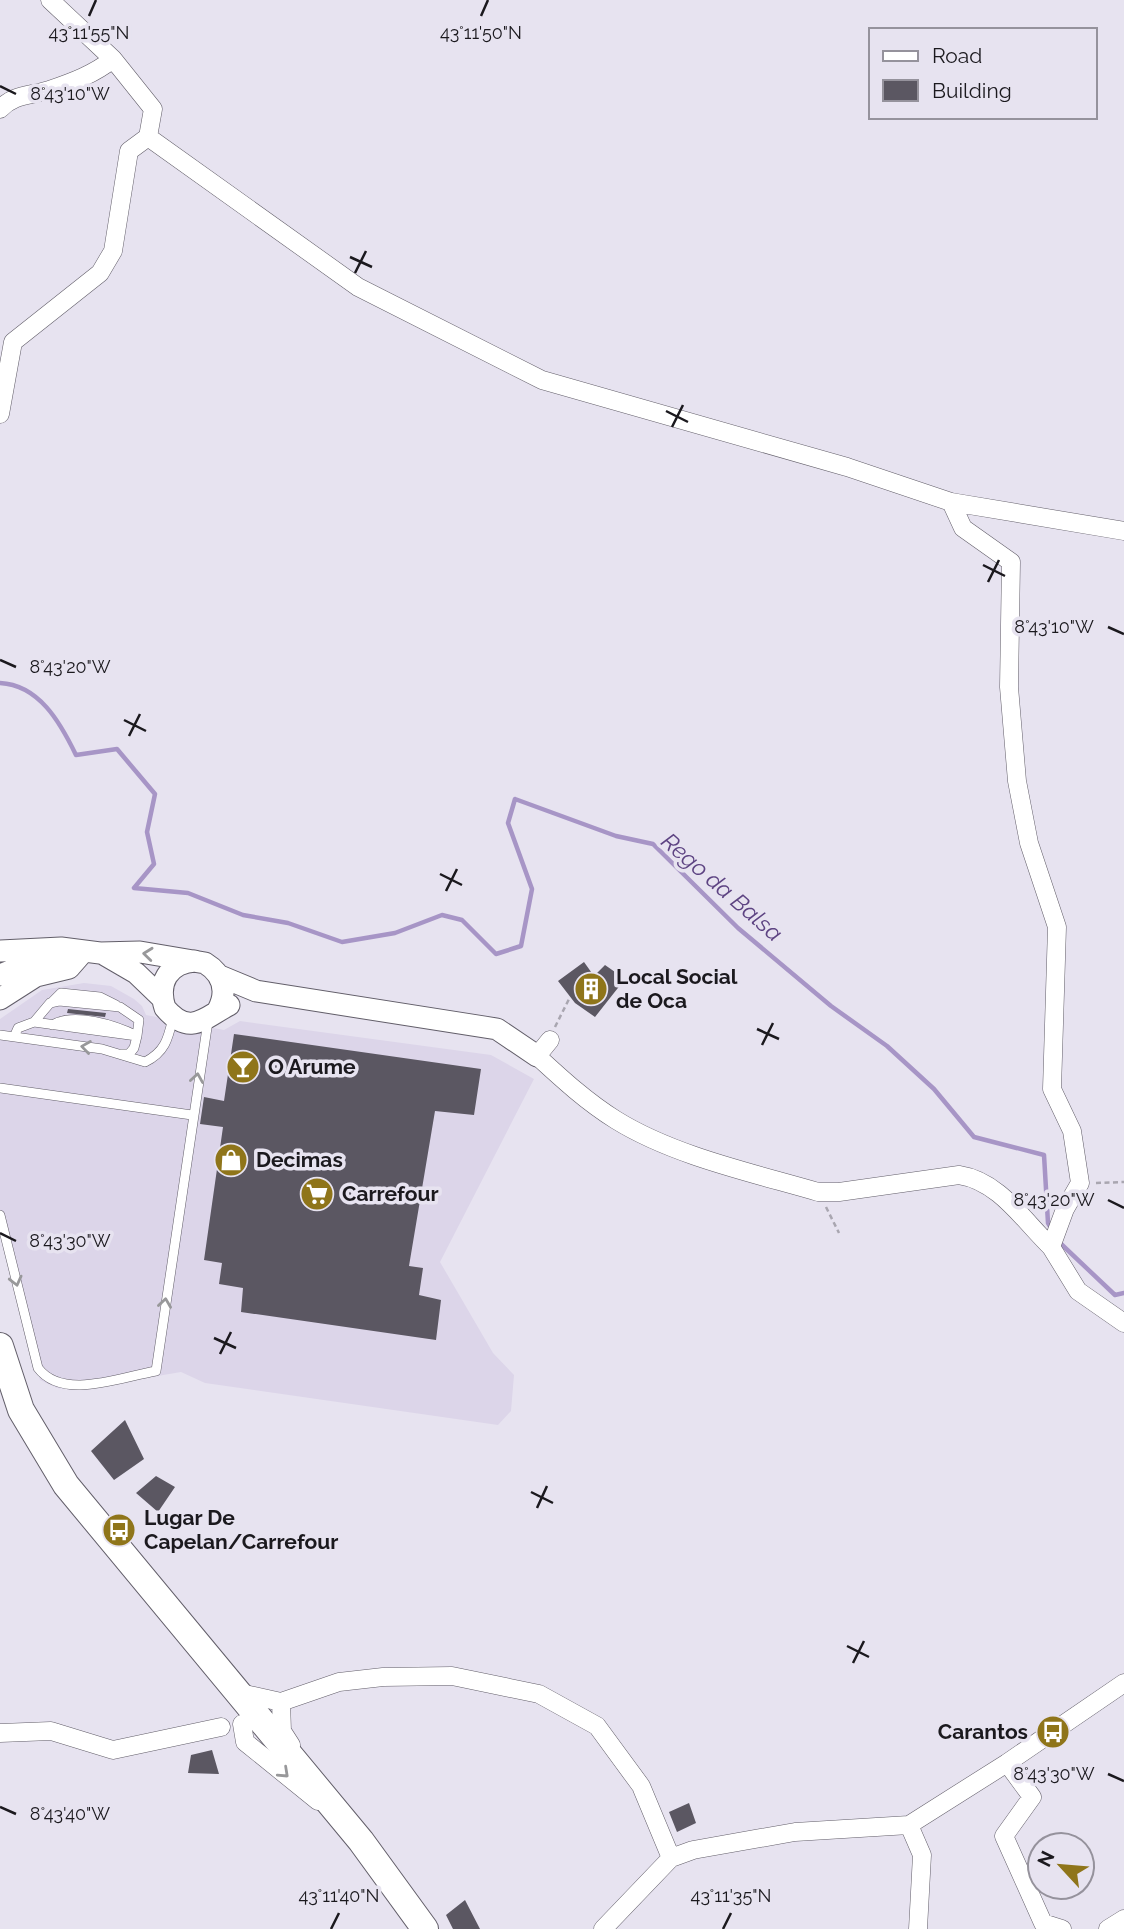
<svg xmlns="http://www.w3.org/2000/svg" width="1124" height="1929" font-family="Raleway,sans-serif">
  <rect width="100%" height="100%" fill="#e7e3f0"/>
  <path fill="#dcd5e9" d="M 84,983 L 111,986 L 134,999 L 142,1006 L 146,1015 L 224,1030 L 240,1021 L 491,1055 L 534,1079 L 440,1262 L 493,1353 L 514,1375 L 511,1411 L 498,1425 L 205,1383 L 181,1372 L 75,1390 L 57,1388 L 40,1380 L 0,1231 L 0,1019 L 42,990 Z"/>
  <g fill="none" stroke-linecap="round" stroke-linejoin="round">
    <path stroke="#a795c6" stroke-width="4.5" d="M 0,683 C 39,685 60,722 76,755 L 117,749 L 155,794 L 147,832 L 154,864 L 134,888 L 188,893 L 243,915 L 288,923 L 342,942 L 395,933 L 442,915 L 462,920 L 496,954 L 521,946 L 532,889 L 508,823 L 515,799 L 616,836 L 653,844 L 738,928 L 831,1006 L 887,1046 L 934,1089 L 974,1137 L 1044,1155 L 1048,1223 L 1051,1228
      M 1059,1242 L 1115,1295 L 1124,1293"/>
  </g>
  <path fill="#5b5762" d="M 584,962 L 594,976 L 605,965 L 625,979 L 595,1017 L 575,1003 L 558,981 Z
    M 68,1009 L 106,1013 L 105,1017 L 67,1013 Z
    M 234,1034 L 481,1069 L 474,1115 L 435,1111 L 409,1266 L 423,1268 L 419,1295 L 441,1300 L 436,1340 L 241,1312 L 243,1288 L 219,1284 L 222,1263 L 204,1260 L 223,1127 L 200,1124 L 204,1097 L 224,1101 Z
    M 125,1420 L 144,1459 L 114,1480 L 91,1451 Z
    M 156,1476 L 175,1487 L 158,1512 L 136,1493 Z
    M 212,1750 L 219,1774 L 188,1773 L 191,1755 Z
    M 689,1803 L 696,1823 L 677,1832 L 669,1812 Z
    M 465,1900 L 480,1929 L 453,1929 L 446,1915 Z"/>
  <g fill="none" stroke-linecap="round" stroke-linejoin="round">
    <defs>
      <path id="service" d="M 52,1002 L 61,993 L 100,997 L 116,1005
        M 34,1022 L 50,1003 L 59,1001 L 120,1007 L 139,1020 L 137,1036 C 115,1025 74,1012 52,1025
        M 0,1035 L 102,1049 L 145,1062 C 165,1052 168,1039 173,1018
        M 14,1037 L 18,1028 L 34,1022 L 137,1036 L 134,1048 L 129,1054 L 121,1054
        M 0,1088 L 192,1115
        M 0,1215 L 38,1368 C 63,1401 121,1377 156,1371 L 208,1021"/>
      <path id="minor" d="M 0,109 C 14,94 30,96 49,90 C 73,82 94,74 113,59
        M 148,137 L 358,287 L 542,380 L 847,467 L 951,502
        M 0,414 L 13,342 L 100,273 L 113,251 L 129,151 L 148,137 L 153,109 L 113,59 L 50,0
        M 1124,531 L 951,502 L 963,528 L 1011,562 L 1009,687 L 1017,781 L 1029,843 L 1057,927 L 1052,1089 L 1072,1131 L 1080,1183 L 1065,1209 L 1051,1247 L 1078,1291 L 1124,1323
        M 550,1040 L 537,1056 C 562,1079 587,1102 616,1120 C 674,1156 753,1173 818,1192 L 839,1192 L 959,1175 C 999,1181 1023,1220 1051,1247
        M 240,1693 L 281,1702 L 339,1682 L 383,1677 L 452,1676 L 539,1694 L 597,1726 L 641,1786 L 671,1858
        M 281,1702 L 282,1731 L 291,1745
        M 242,1724 L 245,1742 L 318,1801
        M 0,1733 L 51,1731 L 113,1750 L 221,1727
        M 1007,1763 L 1032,1797 L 1004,1836 L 1043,1923 L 1062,1929
        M 909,1825 L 922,1855 L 918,1929
        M 603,1929 L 671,1858 L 693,1850 L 795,1832 L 909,1825 L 1007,1763 L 1124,1683
        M 1108,1929 L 1124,1919"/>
      <path id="tertiary" d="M 0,951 L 61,948 L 100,953 L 140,952 L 205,963 C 223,974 228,991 218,1010
        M 105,955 L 136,973 L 162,998
        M 195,961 C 168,963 157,983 165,1008 C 190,1037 204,1018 229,1005
        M 0,975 L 25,965 L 52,962
        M 220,976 L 256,991 L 497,1029 L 537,1056
        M 0,999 L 36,976 L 69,968 L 83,952"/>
      <path id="primary" d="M 0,1346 L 21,1410 L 66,1485 L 361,1841 L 425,1929"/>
    </defs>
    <use href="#service" stroke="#625e69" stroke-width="10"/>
    <use href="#minor" stroke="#625e69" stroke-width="19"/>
    <use href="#tertiary" stroke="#625e69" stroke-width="23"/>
    <use href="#primary" stroke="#625e69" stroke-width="28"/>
    <path stroke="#a9a6b0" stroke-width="2.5" stroke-dasharray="5 3.5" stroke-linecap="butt" d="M 555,1027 L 570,997
      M 1096,1183 L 1124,1182
      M 826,1207 L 839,1233"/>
    <use href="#service" stroke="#fff" stroke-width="9"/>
    <use href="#minor" stroke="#fff" stroke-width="18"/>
    <use href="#tertiary" stroke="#fff" stroke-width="21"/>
    <use href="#primary" stroke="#fff" stroke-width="26"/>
  </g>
  <defs><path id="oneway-chevron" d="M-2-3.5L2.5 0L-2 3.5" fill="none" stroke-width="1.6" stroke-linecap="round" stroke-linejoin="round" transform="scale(1.75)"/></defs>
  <g stroke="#98989a">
    <use href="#oneway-chevron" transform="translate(148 954) rotate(-174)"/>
    <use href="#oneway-chevron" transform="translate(86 1047) rotate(-172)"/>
    <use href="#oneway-chevron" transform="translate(197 1078) rotate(-81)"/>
    <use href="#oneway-chevron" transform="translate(16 1281) rotate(76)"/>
    <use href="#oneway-chevron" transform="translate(165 1303) rotate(-82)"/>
    <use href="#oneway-chevron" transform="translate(284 1773) rotate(43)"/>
  </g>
  <path fill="none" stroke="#1b191e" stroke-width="2.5" d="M 89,16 L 96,0M 481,16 L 488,0M 0,86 L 16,94M 350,257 L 372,267M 355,273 L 366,251M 666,411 L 688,422M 672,427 L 683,405M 983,565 L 1005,576M 988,582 L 999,560M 1108,627 L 1124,634M 0,660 L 16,667M 124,720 L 146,731M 129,736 L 140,714M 440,874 L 462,885M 446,891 L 457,869M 757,1029 L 779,1039M 762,1045 L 773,1023M 1108,1200 L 1124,1208M 0,1233 L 16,1241M 214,1338 L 236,1348M 220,1354 L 231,1332M 531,1492 L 553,1503M 537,1508 L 547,1486M 847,1646 L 869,1657M 853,1663 L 864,1641M 1108,1774 L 1124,1781M 0,1807 L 16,1814M 331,1929 L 339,1913M 723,1929 L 731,1913"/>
  <defs>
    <symbol id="building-disc" viewBox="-11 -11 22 22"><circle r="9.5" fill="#8f751a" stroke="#e7e3f0"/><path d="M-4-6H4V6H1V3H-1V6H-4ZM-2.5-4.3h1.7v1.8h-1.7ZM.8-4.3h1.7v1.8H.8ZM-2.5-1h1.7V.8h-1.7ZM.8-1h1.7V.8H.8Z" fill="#fff"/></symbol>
    <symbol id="bar-disc" viewBox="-11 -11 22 22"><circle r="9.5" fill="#8f751a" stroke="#e7e3f0"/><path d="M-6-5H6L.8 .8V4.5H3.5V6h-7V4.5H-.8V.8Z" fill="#fff"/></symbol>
    <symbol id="shop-disc" viewBox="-11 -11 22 22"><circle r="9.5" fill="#8f751a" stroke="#e7e3f0"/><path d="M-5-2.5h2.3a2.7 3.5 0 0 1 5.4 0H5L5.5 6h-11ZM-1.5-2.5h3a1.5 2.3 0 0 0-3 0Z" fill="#fff"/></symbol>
    <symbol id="supermarket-disc" viewBox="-11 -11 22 22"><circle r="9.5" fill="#8f751a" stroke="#e7e3f0"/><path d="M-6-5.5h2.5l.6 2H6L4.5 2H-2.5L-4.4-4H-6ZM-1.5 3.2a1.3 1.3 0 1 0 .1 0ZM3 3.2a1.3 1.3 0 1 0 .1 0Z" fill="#fff"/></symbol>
    <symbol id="bus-disc" viewBox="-11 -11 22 22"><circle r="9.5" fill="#8f751a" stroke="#e7e3f0"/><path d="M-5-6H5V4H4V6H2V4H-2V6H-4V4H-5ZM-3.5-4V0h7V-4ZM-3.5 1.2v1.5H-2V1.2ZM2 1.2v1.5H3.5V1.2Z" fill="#fff"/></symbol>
  </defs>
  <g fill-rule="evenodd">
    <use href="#building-disc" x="572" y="970" width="38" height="38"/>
    <use href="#bar-disc" x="224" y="1048" width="38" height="38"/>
    <use href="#shop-disc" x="212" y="1141" width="38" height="38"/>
    <use href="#supermarket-disc" x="298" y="1175" width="38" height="38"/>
    <use href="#bus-disc" x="100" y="1511" width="38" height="38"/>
    <use href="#bus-disc" x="1034" y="1713" width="38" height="38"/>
  </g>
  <g text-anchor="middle" stroke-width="7" stroke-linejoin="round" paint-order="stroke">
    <g font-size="21" font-weight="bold" fill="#1b191e" stroke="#e7e3f0" text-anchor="start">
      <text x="616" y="984">Local Social<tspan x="616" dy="24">de Oca</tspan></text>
      <text x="268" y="1074">O Arume</text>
      <text x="256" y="1167">Decimas</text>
      <text x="342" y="1201">Carrefour</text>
      <text x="144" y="1525">Lugar De<tspan x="144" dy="24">Capelan/Carrefour</tspan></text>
      <text x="1028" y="1739" text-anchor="end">Carantos</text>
    </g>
    <g font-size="23" font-style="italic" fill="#5d4382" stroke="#e7e3f0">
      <text transform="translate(722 887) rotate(41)" y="8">Rego da Balsa</text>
    </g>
  </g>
  <g font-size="18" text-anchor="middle" fill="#1b191e" stroke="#e7e3f0" stroke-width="7" stroke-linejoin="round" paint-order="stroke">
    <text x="89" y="39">43°11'55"N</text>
    <text x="481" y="39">43°11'50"N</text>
    <text x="70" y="100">8°43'10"W</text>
    <text x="1054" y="633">8°43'10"W</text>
    <text x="70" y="673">8°43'20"W</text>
    <text x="1054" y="1206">8°43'20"W</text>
    <text x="70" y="1247">8°43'30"W</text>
    <text x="1054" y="1780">8°43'30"W</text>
    <text x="70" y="1820">8°43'40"W</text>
    <text x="339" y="1902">43°11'40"N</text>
    <text x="731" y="1902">43°11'35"N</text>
  </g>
  <rect x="869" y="28" width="228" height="91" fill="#e7e3f0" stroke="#95929c" stroke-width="2"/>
  <rect x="883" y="51" width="35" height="10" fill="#ffffff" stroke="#95929c" stroke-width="2"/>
  <text x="932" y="63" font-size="21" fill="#1b191e">Road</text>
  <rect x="883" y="80" width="35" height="21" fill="#5b5762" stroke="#95929c" stroke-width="2"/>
  <text x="932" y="98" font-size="21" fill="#1b191e">Building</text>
  <g transform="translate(1061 1866) rotate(296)"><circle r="33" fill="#e7e3f0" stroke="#95929c" stroke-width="2"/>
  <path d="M0-5L12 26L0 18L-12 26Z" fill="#8f751a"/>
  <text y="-10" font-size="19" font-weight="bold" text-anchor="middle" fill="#1b191e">N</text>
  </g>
</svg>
